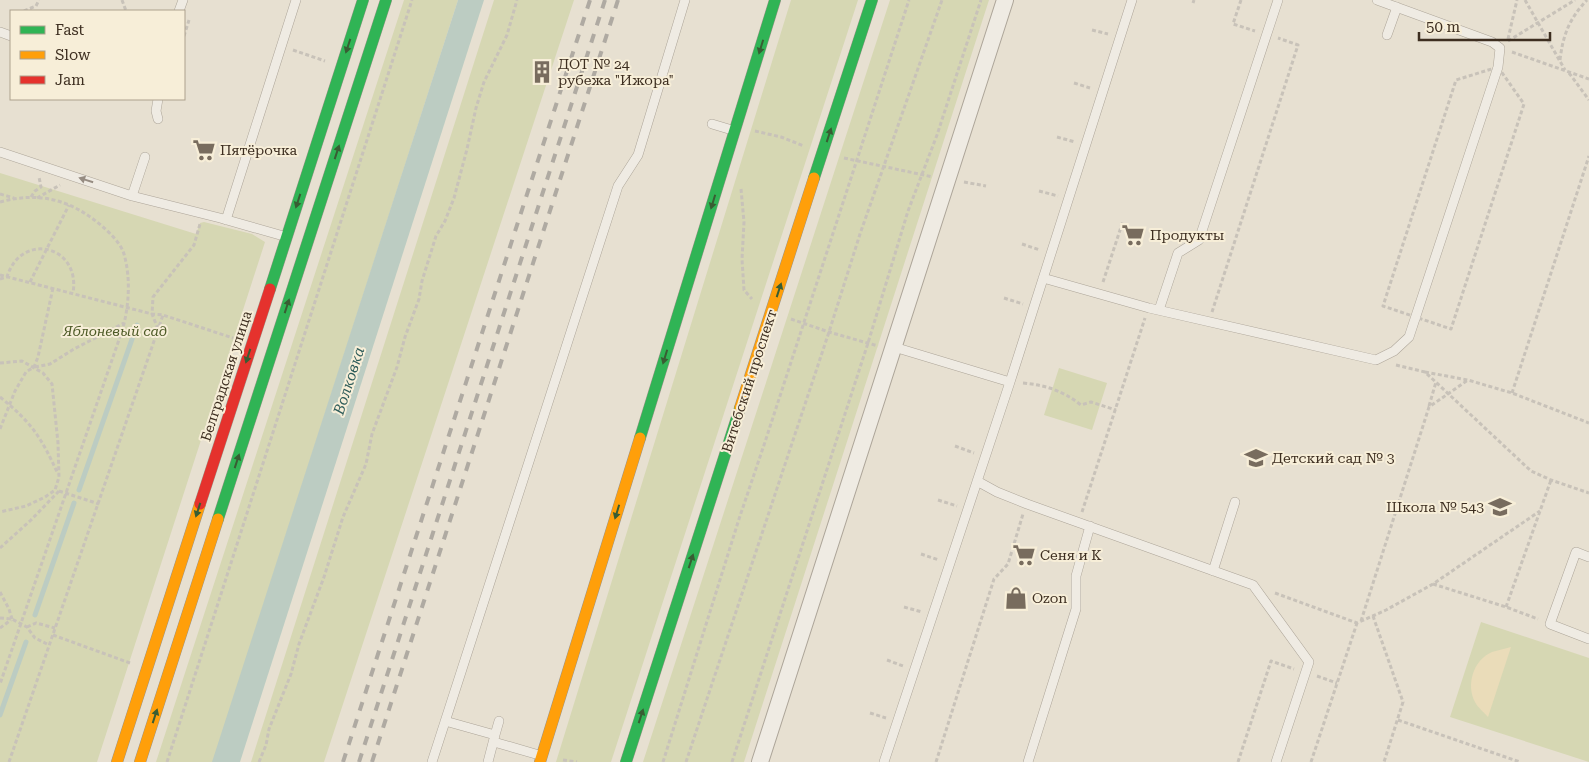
<svg xmlns="http://www.w3.org/2000/svg" width="1589" height="762" font-family="'Roboto Serif',serif">
  <rect width="100%" height="100%" fill="#e7e0d1"/>
  <path fill="#d6d7b3" d="M 404,0 L 458,0 L 213,762 L 156,762 Z
    M 494,0 L 574,0 L 324,762 L 251,762 Z
    M 791,0 L 858,0 L 611,762 L 556,762 Z
    M 890,0 L 989,0 L 744,762 L 643,762 Z
    M 0,173 L 196,234 L 200,223 L 204,222 L 252,234 L 265,242 L 97,762 L 0,762 Z
    M 1059,368 L 1107,383 L 1092,430 L 1044,415 Z
    M 1481,622 L 1589,658 L 1589,762 L 1450,717 Z"/>
  <path fill="#eadcb9" d="M 1511,647 L 1488,717 C 1484,712 1478,708 1475,702 C 1466,685 1473,660 1492,652 C 1498,650 1505,649 1511,647 Z"/>
  <path fill="#bcccc2" d="M 458,0 L 484,0 L 240,762 L 212,762 Z"/>
  <g fill="none" stroke-linecap="round" stroke-linejoin="round">
    <path stroke="#bcccc2" stroke-width="5" d="M 79,490 L 137,325
      M 35,615 L 74,503
      M 0,715 L 26,642"/>
    <defs>
      <path id="lane" d="M 179,11 L 183,0
        M 0,32 L 11,36
        M 1387,35 L 1397,7
        M 158,99 L 156,111 L 158,119
        M 712,124 L 732,130
        M 0,152 L 132,196 L 220,218 L 287,237
        M 132,196 L 145,157
        M 226,220 L 296,0
        M 1043,278 L 1149,308 L 1376,360 L 1394,351 L 1409,337 L 1498,67 L 1500,48 L 1492,42 L 1377,0
        M 1159,310 L 1178,253 L 1199,240 L 1278,0
        M 894,347 L 1010,382
        M 977,481 L 997,492 L 1027,504 L 1253,585 L 1309,662 L 1276,762
        M 1589,557 L 1576,552 L 1550,624 L 1589,639
        M 1213,571 L 1235,502
        M 445,721 L 495,735 L 488,762
        M 495,735 L 499,721
        M 494,742 L 539,755
        M 432,762 L 618,186 L 638,155 L 685,0
        M 884,762 L 1010,382 L 1132,0
        M 1028,762 L 1076,609 L 1076,576 L 1090,526"/>
      <path id="street" d="M 760,762 L 1005,0"/>
      <path id="fast" d="M 814,178 L 872,0
        M 270,289 L 363,0
        M 640,438 L 775,0
        M 218,519 L 386,0
        M 626,762 L 740,408"/>
      <path id="slow" d="M 740,408 L 814,178
        M 117,762 L 200,504
        M 140,762 L 218,519
        M 540,762 L 640,438"/>
      <path id="jam" d="M 200,504 L 270,289"/>
    </defs>
    <use href="#lane" stroke="#ada599" stroke-width="10"/>
    <use href="#street" stroke="#ada599" stroke-width="18"/>
    <use href="#fast" stroke="#9c958a" stroke-width="12"/>
    <use href="#slow" stroke="#9c958a" stroke-width="12"/>
    <use href="#jam" stroke="#9c958a" stroke-width="12"/>
    <path stroke="#c8c2b9" stroke-width="3" stroke-dasharray="4 2.5" stroke-linecap="butt" d="M 122,0 L 126,11
      M 1241,0 L 1233,24 L 1255,31
      M 1525,0 L 1565,70
      M 1193,3 L 1194,0
      M 24,11 L 36,6 L 39,0
      M 1092,30 L 1108,34
      M 184,36 L 189,20
      M 1508,39 L 1517,0
      M 1508,41 L 1575,0
      M 293,50 L 325,61
      M 1512,52 L 1589,79
      M 1560,60 C 1563,35 1569,19 1587,0
      M 1498,67 L 1524,104 L 1451,329 L 1383,306 L 1456,80 Z
      M 1569,73 L 1589,100
      M 1074,83 L 1090,88
      M 755,131 L 781,137 L 804,146
      M 1057,137 L 1075,142
      M 844,158 L 933,177
      M 964,182 L 986,186
      M 741,189 L 744,222 L 742,259 L 744,290 L 752,299
      M 1039,191 L 1058,196
      M 0,194 L 14,198
      M 31,197 L 35,191 L 41,187 L 39,177
      M 37,198 L 60,185
      M 0,202 C 40,191 72,200 103,227 C 111,234 121,244 124,254 C 131,279 129,307 122,331 L 0,684
      M 1022,244 L 1040,250
      M 0,275 L 152,314 L 163,315 L 233,338
      M 0,279 L 7,277 C 21,231 81,245 73,293
      M 30,282 L 69,205
      M 1103,282 L 1123,221
      M 1004,298 L 1023,304
      M 1212,312 L 1298,45 L 1278,38
      M 791,319 L 829,332 L 878,346
      M 158,329 L 152,314 L 153,297 L 194,245 L 200,224
      M 0,363 L 22,361 L 43,373 L 52,384 L 58,443 L 59,477 L 55,490 L 45,497 L 26,506 L 0,512
      M 1396,365 L 1425,372 L 1531,471 L 1551,480 L 1589,493
      M 35,367 L 50,364 L 74,349 L 124,323
      M 1425,372 L 1468,380 L 1512,393 L 1589,423
      M 1023,383 C 1046,385 1063,391 1081,405 L 1091,402 L 1116,410
      M 1512,393 L 1589,156
      M 0,397 C 32,423 41,437 58,474
      M 1429,406 L 1436,382
      M 0,429 L 15,391 L 26,372 L 34,367 L 38,357 L 53,288
      M 955,446 L 974,453
      M 59,491 L 99,504
      M 938,500 L 957,506
      M 1082,512 L 1145,318
      M 0,548 L 31,520 L 59,491
      M 921,554 L 939,560
      M 1433,584 L 1506,607 L 1538,619
      M 0,592 L 9,609 L 12,619
      M 1275,593 L 1357,623 L 1386,610 L 1433,584 L 1540,511
      M 904,607 L 922,612
      M 1506,607 L 1551,480
      M 1373,616 L 1403,702 L 1384,762
      M 0,618 L 12,619 L 27,627 L 35,638 L 49,645
      M 1361,621 L 1429,407 L 1468,380
      M 27,627 L 36,623 L 55,628
      M 0,628 L 11,620
      M 53,635 L 130,663
      M 887,660 L 903,666
      M 1317,676 L 1337,683
      M 870,713 L 886,718
      M 1398,720 L 1520,762
      M 563,760 L 577,762
      M 9,762 L 163,315
      M 167,762 L 412,0
      M 259,762 L 266,745 L 269,729 L 291,674 L 299,644 L 324,577 L 343,517 L 366,464 L 372,434 L 397,367 L 405,337 L 419,299 L 422,281 L 436,236 L 445,221 L 454,198 L 467,149 L 476,108 L 484,82 L 507,35 L 517,0
      M 663,762 L 739,519 L 765,442 L 909,0
      M 686,762 L 829,332 L 860,234 L 942,0
      M 732,762 L 868,343 L 908,211 L 937,135 L 981,0
      M 936,762 L 994,579 L 1008,564 L 1023,514
      M 1238,762 L 1271,661 L 1294,669
      M 1311,762 L 1357,623"/>
    <use href="#lane" stroke="#efebe3" stroke-width="9"/>
    <use href="#street" stroke="#efebe3" stroke-width="16"/>
    <use href="#fast" stroke="#30b455" stroke-width="11"/>
    <use href="#slow" stroke="#ff9f0a" stroke-width="11"/>
    <use href="#jam" stroke="#e5322d" stroke-width="11"/>
    <path stroke="#afaaa2" stroke-width="4" stroke-dasharray="9 9" stroke-linecap="butt" d="M 343,762 L 590,0
      M 359,762 L 605,0
      M 372,762 L 618,0"/>
  </g>
  <defs><path id="oneway-solid" d="M-6-.8H1V-3.2L6.5 0L1 3.2V.8H-6Z" transform="scale(1.25)"/></defs>
  <g fill="#385d33">
    <use href="#oneway-solid" transform="translate(348 46) rotate(108)"/>
    <use href="#oneway-solid" transform="translate(761 47) rotate(107)"/>
    <use href="#oneway-solid" transform="translate(829 135) rotate(-72)"/>
    <use href="#oneway-solid" transform="translate(337 152) rotate(-72)"/>
    <use href="#oneway-solid" transform="translate(298 201) rotate(108)"/>
    <use href="#oneway-solid" transform="translate(713 202) rotate(107)"/>
    <use href="#oneway-solid" transform="translate(779 290) rotate(-72)"/>
    <use href="#oneway-solid" transform="translate(287 306) rotate(-72)"/>
    <use href="#oneway-solid" transform="translate(248 356) rotate(108)"/>
    <use href="#oneway-solid" transform="translate(665 357) rotate(107)"/>
    <use href="#oneway-solid" transform="translate(237 461) rotate(-72)"/>
    <use href="#oneway-solid" transform="translate(198 510) rotate(108)"/>
    <use href="#oneway-solid" transform="translate(617 512) rotate(107)"/>
    <use href="#oneway-solid" transform="translate(691 561) rotate(-72)"/>
    <use href="#oneway-solid" transform="translate(155 716) rotate(-72)"/>
    <use href="#oneway-solid" transform="translate(641 716) rotate(-72)"/>
  </g>
  <use fill="#968c82" href="#oneway-solid" transform="translate(86 180) rotate(-162)"/>
  <defs>
    <symbol id="building-bare" viewBox="-9 -9 18 18"><path d="M-4-6H4V6H1V3H-1V6H-4ZM-2.5-4.3h1.7v1.8h-1.7ZM.8-4.3h1.7v1.8H.8ZM-2.5-1h1.7V.8h-1.7ZM.8-1h1.7V.8H.8Z" fill="#786c5e" stroke="#f7eed8" stroke-width="2.5" paint-order="stroke"/></symbol>
    <symbol id="supermarket-bare" viewBox="-9 -9 18 18"><path d="M-6-5.5h2.5l.6 2H6L4.5 2H-2.5L-4.4-4H-6ZM-1.5 3.2a1.3 1.3 0 1 0 .1 0ZM3 3.2a1.3 1.3 0 1 0 .1 0Z" fill="#786c5e" stroke="#f7eed8" stroke-width="2.5" paint-order="stroke"/></symbol>
    <symbol id="school-bare" viewBox="-9 -9 18 18"><path d="M0-5L7-2L0 1L-7-2ZM-4 1L0 2.5L4 1V4Q0 6-4 4Z" fill="#786c5e" stroke="#f7eed8" stroke-width="2.5" paint-order="stroke"/></symbol>
    <symbol id="shop-bare" viewBox="-9 -9 18 18"><path d="M-5-2.5h2.3a2.7 3.5 0 0 1 5.4 0H5L5.5 6h-11ZM-1.5-2.5h3a1.5 2.3 0 0 0-3 0Z" fill="#786c5e" stroke="#f7eed8" stroke-width="2.5" paint-order="stroke"/></symbol>
  </defs>
  <g fill-rule="evenodd">
    <use href="#building-bare" x="526" y="56" width="32" height="32"/>
    <use href="#supermarket-bare" x="188" y="134" width="32" height="32"/>
    <use href="#supermarket-bare" x="1117" y="219" width="32" height="32"/>
    <use href="#school-bare" x="1240" y="442" width="32" height="32"/>
    <use href="#school-bare" x="1484" y="491" width="32" height="32"/>
    <use href="#supermarket-bare" x="1008" y="539" width="32" height="32"/>
    <use href="#shop-bare" x="1000" y="582" width="32" height="32"/>
  </g>
  <g text-anchor="middle" stroke-width="4" stroke-linejoin="round" paint-order="stroke">
    <g font-size="14" fill="#3d2e20" stroke="#f7eed8" text-anchor="start">
      <text x="558" y="69">ДОТ № 24<tspan x="558" dy="16">рубежа "Ижора"</tspan></text>
      <text x="220" y="155">Пятёрочка</text>
      <text x="1150" y="240">Продукты</text>
      <text x="1272" y="463">Детский сад № 3</text>
      <text x="1484" y="512" text-anchor="end">Школа № 543</text>
      <text x="1040" y="560">Сеня и К</text>
      <text x="1032" y="603">Ozon</text>
    </g>
    <g font-size="14" font-style="italic" fill="#4d5a26" stroke="#f7eed8">
      <text x="115" y="336">Яблоневый сад</text>
    </g>
    <g font-size="14" fill="#3d2e20" stroke="#f7eed8">
      <text transform="translate(226 376) rotate(-72)" y="5">Белградская улица</text>
      <text transform="translate(749 381) rotate(-72)" y="5">Витебский проспект</text>
    </g>
    <g font-size="15" font-style="italic" fill="#2f5d5a" stroke="#f7eed8">
      <text transform="translate(349 381) rotate(-72)" y="5">Волковка</text>
    </g>
  </g>
  <rect x="10" y="10" width="175" height="90" fill="#f7eed8" stroke="#ada18e"/>
  <rect x="20" y="26" width="25" height="8" fill="#30b455" stroke="#ada18e"/>
  <text x="55" y="35" font-size="15" fill="#3d2e20">Fast</text>
  <rect x="20" y="51" width="25" height="8" fill="#ff9f0a" stroke="#ada18e"/>
  <text x="55" y="60" font-size="15" fill="#3d2e20">Slow</text>
  <rect x="20" y="76" width="25" height="8" fill="#e5322d" stroke="#ada18e"/>
  <text x="55" y="85" font-size="15" fill="#3d2e20">Jam</text>
  <path d="M1419 32v8h131v-8" fill="none" stroke="#3d2e20" stroke-width="2.5"/>
  <text x="1426" y="32" font-size="15" fill="#3d2e20" stroke="#f7eed8" stroke-width="4" paint-order="stroke">50 m</text>
</svg>
